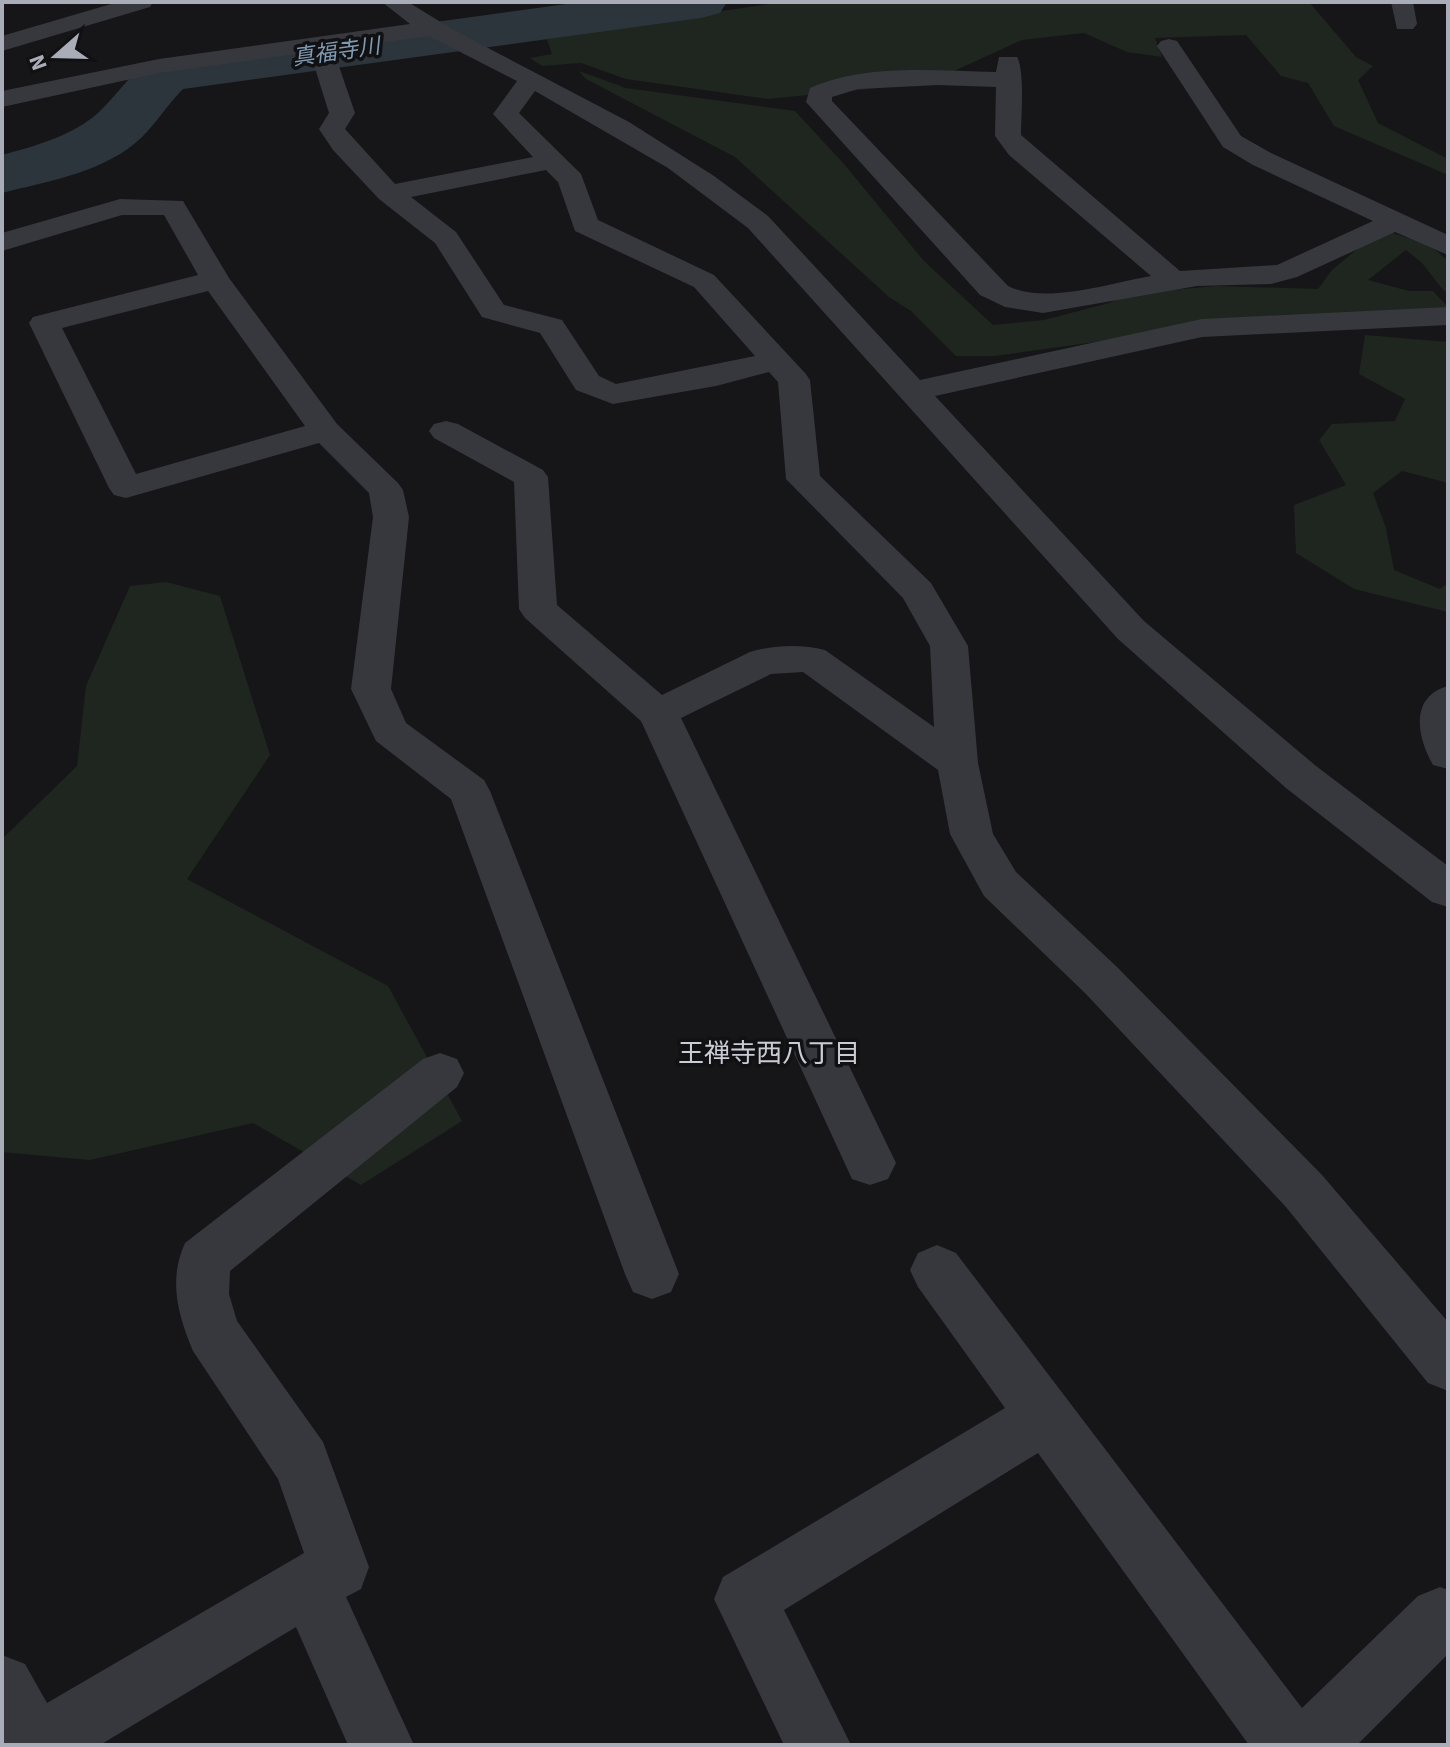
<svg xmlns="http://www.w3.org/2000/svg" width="1450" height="1747" font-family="'Source Sans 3','Noto Sans JP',sans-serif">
  <rect width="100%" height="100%" fill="#161618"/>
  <path fill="#1e261f" d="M 782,2 L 1309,2 L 1356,57 L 1373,66 L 1358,80 L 1378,123 L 1448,159 L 1448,175 L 1334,126 L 1308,83 L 1281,76 L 1246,35 L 1155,38 L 1162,57 L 1127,52 L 1084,33 L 1022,40 L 928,83 L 768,99 L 626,79 L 581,63 L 542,66 L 530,58 L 552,54 L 546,37 Z
    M 579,71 L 626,88 L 795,111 L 844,164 L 924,261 L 993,325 L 1044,320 L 1109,303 L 1127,294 L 1216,286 L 1318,289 L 1332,270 L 1381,229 L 1431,246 L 1448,261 L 1448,290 L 1444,291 L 1422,263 L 1406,250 L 1368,280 L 1409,291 L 1433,291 L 1448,307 L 1161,333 L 995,356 L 956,356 L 911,311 L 889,297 L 735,157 L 586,79 Z
    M 1365,335 L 1448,342 L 1448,483 L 1402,471 L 1373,493 L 1386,528 L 1394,570 L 1440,589 L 1448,583 L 1448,612 L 1354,589 L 1296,553 L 1294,505 L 1346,485 L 1319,440 L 1332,424 L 1395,421 L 1405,399 L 1359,374 Z
    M 166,582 L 220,596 L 270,755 L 187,879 L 388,986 L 462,1121 L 361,1185 L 253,1123 L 90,1160 L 2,1152 L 2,839 L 77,766 L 86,686 L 130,586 Z"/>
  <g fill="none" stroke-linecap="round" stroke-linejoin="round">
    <path fill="#2c353c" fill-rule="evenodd" d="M 400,35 L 426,39 C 420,44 407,41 400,39 Z"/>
    <path fill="#2c353c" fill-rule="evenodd" d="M 581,2 L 727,2 L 720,13 L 701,18 L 183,89 C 168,104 157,122 142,137 C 106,172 49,181 2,193 L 2,155 C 35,146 72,136 98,113 C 115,97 128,78 145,62 Z"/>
    <path fill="#37383d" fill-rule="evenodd" d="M 118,2 L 153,2 L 150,7 L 2,51 L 2,36 Z
      M 382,2 L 408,2 L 452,29 L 629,122 L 714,176 L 768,216 L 920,380 L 1202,319 L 1448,307 L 1448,325 L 1202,337 L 935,396 L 1144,621 L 1316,766 L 1448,866 L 1448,907 L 1432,902 L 1286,788 L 1118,639 L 748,228 L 668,168 L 535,91 L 519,113 L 581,174 L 598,220 L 714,275 L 805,373 L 810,380 L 820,476 L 931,583 L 968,646 L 978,763 L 993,834 L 1016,872 L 1117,967 L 1322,1175 L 1448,1322 L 1448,1391 L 1428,1383 L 1286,1207 L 1085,993 L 984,896 L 950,834 L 938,770 L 803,672 L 771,674 L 681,718 L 896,1163 L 888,1179 L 870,1185 L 852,1179 L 641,721 L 525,618 L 519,609 L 514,482 L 434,438 L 429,431 L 434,424 L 446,421 L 458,424 L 543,470 L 548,477 L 557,605 L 662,695 L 750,652 C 773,645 802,644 825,650 L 934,727 L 930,646 L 903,598 L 786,479 L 778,382 L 769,372 L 716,386 L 613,404 L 576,390 L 540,333 L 482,317 L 435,243 L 379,199 L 333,150 L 319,129 L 329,113 L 310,52 L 159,73 L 2,107 L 2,91 L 159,59 L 410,24 ZM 429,36 L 517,81 L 493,114 L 533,157 L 395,184 L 345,129 L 355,113 L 333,49 ZM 546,170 L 558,182 L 575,231 L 694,287 L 755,356 L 616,384 L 599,376 L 562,320 L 504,305 L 456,232 L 411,197 Z
      M 1391,2 L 1413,2 L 1417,24 L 1413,29 L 1397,29 Z
      M 1169,39 L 1177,41 L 1241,136 L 1271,153 L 1448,235 L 1448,255 L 1395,232 L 1297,277 L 1271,284 L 1197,286 L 1043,313 L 1005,307 L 980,295 L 806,102 L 810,88 C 868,63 934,71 996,72 L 999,57 L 1017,57 C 1025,71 1021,116 1021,135 L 1180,271 L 1277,265 L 1373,221 L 1253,165 L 1223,147 L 1157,46 L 1161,41 ZM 938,85 L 996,87 L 995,136 L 1009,155 L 1151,276 C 1110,283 1045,305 1008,286 L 832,101 L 832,97 L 858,89 Z
      M 120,199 L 183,201 L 229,278 L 337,424 L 398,483 L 403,490 L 409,517 L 391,689 L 406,723 L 484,780 L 490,791 L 679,1274 L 671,1292 L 652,1299 L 633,1292 L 625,1274 L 451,799 L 376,741 L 351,689 L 373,517 L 369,493 L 319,443 L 126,498 L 114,495 L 109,488 L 29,323 L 33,317 L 198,275 L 164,215 L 122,215 L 2,251 L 2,233 ZM 208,291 L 305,426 L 136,474 L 62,328 Z
      M 1448,686 L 1448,769 L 1433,765 C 1417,737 1409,697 1448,686 Z
      M 440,1053 L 457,1059 L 464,1073 L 457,1087 L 230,1271 L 229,1294 L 237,1321 L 323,1442 L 369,1567 L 361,1589 L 346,1597 L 414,1745 L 348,1745 L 296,1627 L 100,1745 L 2,1745 L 2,1655 L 25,1664 L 47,1703 L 304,1553 L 278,1479 L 193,1351 C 178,1315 168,1280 185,1243 L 423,1059 Z
      M 937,1245 L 956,1253 L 1302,1708 L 1418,1596 L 1440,1587 L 1448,1590 L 1448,1654 L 1357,1745 L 1249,1745 L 1038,1453 L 784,1610 L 851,1745 L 784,1745 L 714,1599 L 723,1577 L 1005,1408 L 918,1287 L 910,1270 L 918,1253 Z"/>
  </g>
  <g text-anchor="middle" stroke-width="7" stroke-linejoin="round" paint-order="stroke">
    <g font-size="22" font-style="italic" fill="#7f9bb3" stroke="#111113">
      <text transform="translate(336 51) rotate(-8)" y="8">真福寺川</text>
    </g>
    <g font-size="26" fill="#c9ccd4" stroke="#111113">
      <text x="769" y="1062">王禅寺西八丁目</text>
    </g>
  </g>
  <rect width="1450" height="1747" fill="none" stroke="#a8adb8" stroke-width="8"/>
  <g transform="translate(56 56) rotate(250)" stroke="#111113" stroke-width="6" paint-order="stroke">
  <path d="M0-6L14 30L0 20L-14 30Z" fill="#a8adb8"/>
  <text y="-12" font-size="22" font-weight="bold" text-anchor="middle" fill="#a8adb8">N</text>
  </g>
</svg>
